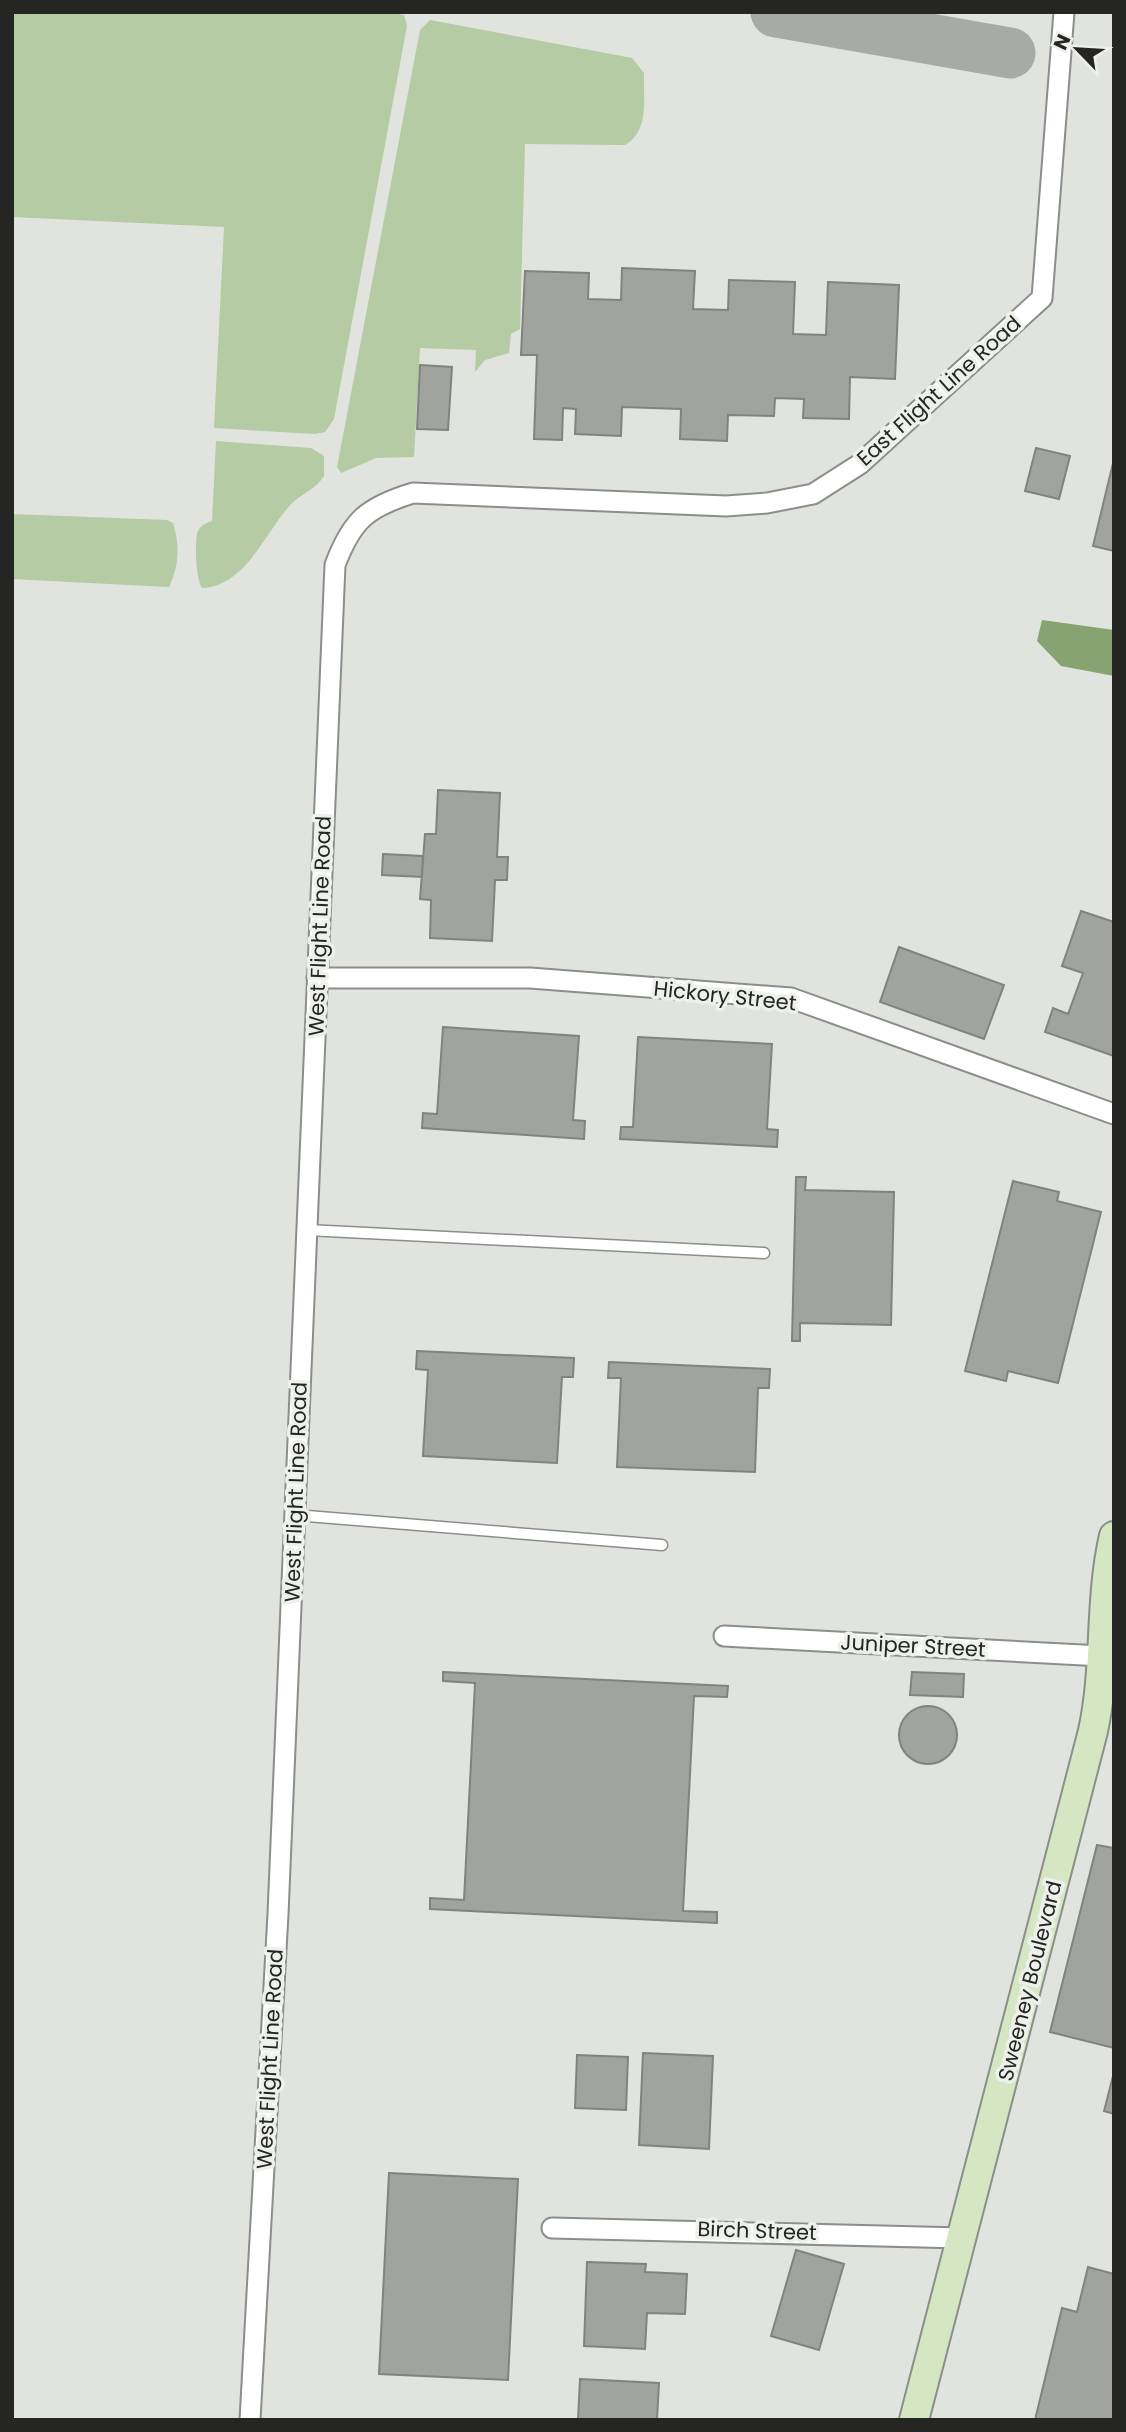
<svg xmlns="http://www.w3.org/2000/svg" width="1126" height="2432" font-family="Poppins,sans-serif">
  <rect width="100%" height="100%" fill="#e0e3de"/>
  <path fill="#b4cba3" d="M 12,12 L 387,12 L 404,15 L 407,26 L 334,419 L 325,432 L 315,434 L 214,428 L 224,227 L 12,217 Z
    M 430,20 L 632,58 L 644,73 C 643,98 650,131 625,145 L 525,144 L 520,329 L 511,334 L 509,353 L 485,360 L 475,372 L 476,350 L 420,348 L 414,457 L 376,458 L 341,473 L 337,467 L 420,30 Z
    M 216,441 L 311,448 L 324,456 L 324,476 C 316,489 301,494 291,504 C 265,532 246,586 202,588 C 196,580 194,540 198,531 C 201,525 206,523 212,521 Z
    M 12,514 L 167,520 L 173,523 C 180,546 179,566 169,587 L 12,579 Z"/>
  <path fill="#87a371" d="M 1042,620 L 1114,630 L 1114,676 L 1061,666 L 1037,641 Z"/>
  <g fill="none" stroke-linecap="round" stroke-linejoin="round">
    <path stroke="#a7aaa6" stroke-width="51" d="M 776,12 L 1010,53"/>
  </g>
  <path fill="#a1a39f" stroke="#81837f" stroke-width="2" d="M 622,268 L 695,271 L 693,309 L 728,310 L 729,280 L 795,282 L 793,334 L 826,335 L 828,282 L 899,285 L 895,379 L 850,377 L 849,419 L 803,418 L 804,399 L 775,398 L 774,416 L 728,415 L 727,441 L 680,439 L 681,409 L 622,407 L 621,436 L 575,434 L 576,409 L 563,408 L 562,440 L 534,439 L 537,355 L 521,355 L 525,271 L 589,273 L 588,299 L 621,300 Z
    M 420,365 L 452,367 L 448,430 L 417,429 Z
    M 1036,448 L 1070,456 L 1059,499 L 1025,491 Z
    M 1114,459 L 1114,551 L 1093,546 Z
    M 438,790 L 500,793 L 497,857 L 508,857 L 507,880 L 495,880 L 492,941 L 430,938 L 431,900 L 420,899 L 425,834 L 436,834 Z
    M 383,854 L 423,856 L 422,877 L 382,875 Z
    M 1081,911 L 1114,922 L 1114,1056 L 1045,1032 L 1053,1008 L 1068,1014 L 1083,973 L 1062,966 Z
    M 899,947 L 1004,985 L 984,1039 L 880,1002 Z
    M 443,1027 L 579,1036 L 573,1120 L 585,1121 L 584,1139 L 422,1128 L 423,1113 L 437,1114 Z
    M 638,1037 L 772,1044 L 767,1129 L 778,1130 L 777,1147 L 620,1139 L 621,1127 L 633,1127 Z
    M 796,1177 L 806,1177 L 805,1190 L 894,1192 L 891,1325 L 800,1323 L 800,1341 L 792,1341 Z
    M 1013,1181 L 1059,1192 L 1057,1201 L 1101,1212 L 1058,1383 L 1008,1371 L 1006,1381 L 965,1371 Z
    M 417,1351 L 574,1358 L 573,1377 L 562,1377 L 557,1463 L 423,1456 L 428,1370 L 416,1369 Z
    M 609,1362 L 770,1369 L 769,1388 L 758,1388 L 755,1472 L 617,1467 L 621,1378 L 608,1378 Z
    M 443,1672 L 728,1686 L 727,1697 L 694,1696 L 683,1911 L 717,1912 L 717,1923 L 430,1909 L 430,1898 L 464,1900 L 475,1683 L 443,1681 Z
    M 912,1672 L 964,1674 L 963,1697 L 910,1695 Z
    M899 1735a29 29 0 1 1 58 0a29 29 0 1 1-58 0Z
    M 1097,1845 L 1114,1848 L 1114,2048 L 1050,2032 Z
    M 643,2053 L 713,2056 L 709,2149 L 639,2145 Z
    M 577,2055 L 628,2057 L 626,2110 L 575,2108 Z
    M 1114,2072 L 1114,2114 L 1104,2111 Z
    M 389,2173 L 518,2179 L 508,2380 L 379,2374 Z
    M 796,2250 L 844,2264 L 819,2350 L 771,2336 Z
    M 587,2262 L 646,2264 L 645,2272 L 687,2274 L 685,2314 L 647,2313 L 645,2349 L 584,2346 Z
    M 1088,2267 L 1114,2274 L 1114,2420 L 1035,2420 L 1062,2308 L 1077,2312 Z
    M 580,2379 L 659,2383 L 657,2420 L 578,2420 Z"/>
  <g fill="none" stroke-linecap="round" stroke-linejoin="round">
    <defs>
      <path id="lane" d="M 307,1230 L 764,1253
        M 295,1515 L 662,1545"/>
      <path id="street" d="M 317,978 L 530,978 L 791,998 L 1114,1114
        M 724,1636 L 1102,1656
        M 552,2228 L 962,2238
        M 250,2420 L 278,1914 L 335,565 C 352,520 367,507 413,493 L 726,506 L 767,503 L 813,494 L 860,464 L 1042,298 L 1064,12"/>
      <path id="secondary" d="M 914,2420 L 1093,1731 C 1107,1667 1099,1600 1114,1536"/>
    </defs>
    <use href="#lane" stroke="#8b8e8a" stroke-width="13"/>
    <use href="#street" stroke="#8b8e8a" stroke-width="23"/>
    <use href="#secondary" stroke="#8b8e8a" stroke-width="32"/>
    <use href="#lane" stroke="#fff" stroke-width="10"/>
    <use href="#street" stroke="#fff" stroke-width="19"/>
    <use href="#secondary" stroke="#d5e7c2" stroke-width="28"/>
  </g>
  <g text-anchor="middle" stroke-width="7" stroke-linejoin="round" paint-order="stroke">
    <g font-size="21" fill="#252624" stroke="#edf0eb">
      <text transform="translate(939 391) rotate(-42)" y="7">East Flight Line Road</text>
      <text transform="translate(320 926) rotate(-88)" y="7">West Flight Line Road</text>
      <text transform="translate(725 996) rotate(6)" y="7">Hickory Street</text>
      <text transform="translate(296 1492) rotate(-88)" y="7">West Flight Line Road</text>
      <text transform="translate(913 1646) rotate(3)" y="7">Juniper Street</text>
      <text transform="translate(1030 1981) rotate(-76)" y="7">Sweeney Boulevard</text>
      <text transform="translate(270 2059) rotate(-87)" y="7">West Flight Line Road</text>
      <text transform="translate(757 2231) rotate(2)" y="7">Birch Street</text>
    </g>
  </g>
  <rect width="1126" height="2432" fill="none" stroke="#252624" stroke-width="28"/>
  <g transform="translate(1077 49) rotate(295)" stroke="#edf0eb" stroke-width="5" paint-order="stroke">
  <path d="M0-5L12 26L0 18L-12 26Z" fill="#252624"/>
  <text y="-10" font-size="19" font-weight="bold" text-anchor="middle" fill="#252624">N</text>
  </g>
</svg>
